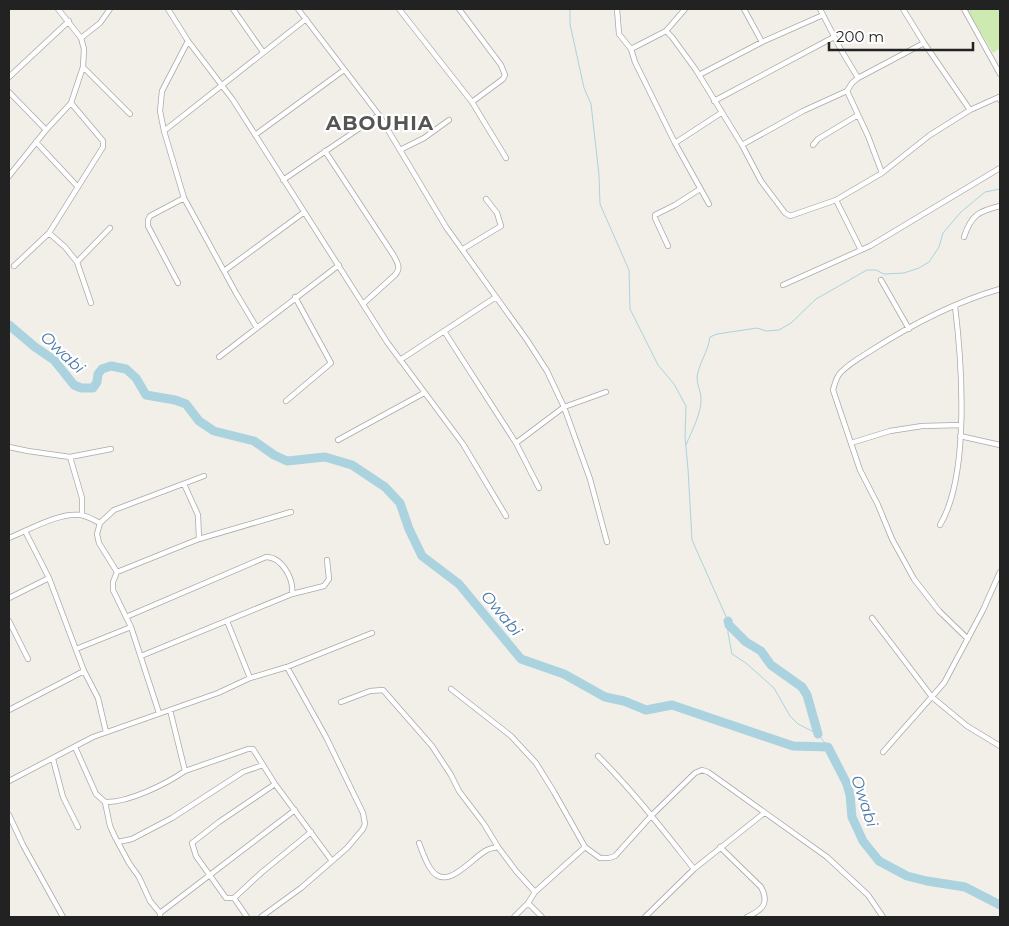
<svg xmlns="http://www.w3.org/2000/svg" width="1009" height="926" font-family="Montserrat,sans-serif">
  <rect width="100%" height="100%" fill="#f2efe9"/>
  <path fill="#cdebb0" d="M 967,9 L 1000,9 L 1000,48 L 993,53 Z"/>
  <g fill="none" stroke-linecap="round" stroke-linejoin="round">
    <path stroke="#aad3df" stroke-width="1" d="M 570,9 L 570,24 L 584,88 L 591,104 L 599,175 L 600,204 L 629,270 L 630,309 L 658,365 L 674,384 L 686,406 L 685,437 L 688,469 L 692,540 L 728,621 L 728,633 L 732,654 L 746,663 L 774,688 L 790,716 L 798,724 L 818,734 L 828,747
      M 686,445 C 692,430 702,413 701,397 C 700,390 697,384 697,377 C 699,363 708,352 710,337 L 717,334 L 757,328 L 766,331 L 779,330 L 791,323 L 816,299 L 867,270 L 876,270 L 884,274 L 904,273 L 919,268 L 929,262 L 939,247 L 943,233 L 961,212 L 985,192 L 1000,189"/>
    <path stroke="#aad3df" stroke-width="9" d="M 9,325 L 35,347 L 54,360 L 74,385 L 81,388 L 93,388 L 97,382 L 98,374 L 102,369 L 111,366 L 126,369 L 136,378 L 146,395 L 175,400 L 186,404 L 199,421 L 214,431 L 254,441 L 274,455 L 287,461 L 325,457 L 352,465 L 385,487 L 400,503 L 409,529 L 422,556 L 459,584 L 521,659 L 564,674 L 605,697 L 624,701 L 646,710 L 672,705 L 793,746 L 828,747 L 847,784 L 850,795 L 852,817 L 863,841 L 879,861 L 907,876 L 927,881 L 965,887 L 1000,905
      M 728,621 L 729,625 L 746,642 L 761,651 L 771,665 L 802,687 L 807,695 L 818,734"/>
    <defs>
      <path id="minor" d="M 168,9 L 188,41 L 233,100 L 387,342 L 463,444 L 506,516
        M 233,9 L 263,52
        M 298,9 L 379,115 L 446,227 L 527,340 L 547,371 L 564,407 L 590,479 L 607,542
        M 399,9 L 472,102 L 506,158
        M 459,9 L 501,65 L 505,75 L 503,79 L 472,102
        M 617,9 L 619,34 L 631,49 L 635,62 L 675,143 L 709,204
        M 744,9 L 762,42
        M 820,9 L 840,48 L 858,78
        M 903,9 L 924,43 L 970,110
        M 964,9 L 1000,74
        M 666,31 L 685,9
        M 81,38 L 100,23 L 110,9
        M 188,41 L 162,91 L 160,111 L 164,131 L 184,198 L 236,293 L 257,328
        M 631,49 L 666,31 L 672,37 L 696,70 L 742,145 L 761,181 L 785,213 L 790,216 L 836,200 L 882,173 L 930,135 L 970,110 L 999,97 L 1000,100
        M 83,67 L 130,114
        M 699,75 L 762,42 L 823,15
        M 9,77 L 69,21
        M 847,91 L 868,136 L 882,173
        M 9,92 L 46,130
        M 714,101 L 834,37
        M 164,131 L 306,19
        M 255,135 L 344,70
        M 36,142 L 78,187
        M 675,143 L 721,113
        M 742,145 L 803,111 L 847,91 L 852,83 L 858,78 L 924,43
        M 813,145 L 818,139 L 858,115
        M 400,150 L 424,138 L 449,120
        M 325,151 L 394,256 C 398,264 401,268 395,275 L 364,303
        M 9,176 L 46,130 L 71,103 L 83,67 L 84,49 L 81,38 L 58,9
        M 283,180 L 379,115
        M 836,200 L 861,250
        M 49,233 L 65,247 L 77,262 L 91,303
        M 964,237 C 971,215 979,211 1000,206
        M 668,246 L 655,218 L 655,215 L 675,205 L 700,189
        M 463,249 L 501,226 L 497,213 L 486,199
        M 77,262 L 110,228
        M 14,266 L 49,233 L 103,147 L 103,141 L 71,103
        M 224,271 L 303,213
        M 881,280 L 909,329
        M 178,283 L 148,226 L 148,220 L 150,216 L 184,198
        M 783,285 L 870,246 L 1000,168
        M 444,331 L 516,443 L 539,488
        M 219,357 L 339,265
        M 400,360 L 496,297
        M 286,401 L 331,363 L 295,297
        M 960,436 L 1000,445
        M 338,440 L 424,393
        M 516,443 L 564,407 L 606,392
        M 851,443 L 890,431 L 922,426 L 960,425
        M 9,447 L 28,451 L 70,457 L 111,449
        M 70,457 L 82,498 L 82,515
        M 184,484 L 198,515 L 199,539
        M 940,525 C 970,475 962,363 955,306
        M 25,531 L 49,578
        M 9,538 C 29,530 59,512 81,515 C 87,516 94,520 100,523
        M 117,572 L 199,539 L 291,512
        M 117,572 L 99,543 L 97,534 L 100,523 L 114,510 L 204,476
        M 117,572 L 113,582 L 113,590 L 131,627 L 159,713
        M 9,598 L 49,578 L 84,671 L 9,710
        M 126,617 L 266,557 C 282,557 294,579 292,594
        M 872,618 L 932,697 L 967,726 L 1000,746
        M 9,621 L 28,659
        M 227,621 L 250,678
        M 968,639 L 939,611 L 914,579 L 892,539 L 878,505 L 860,470 L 833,390 C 835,383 836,377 841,372 C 850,363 861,357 872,350 C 911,325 955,302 1000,289
        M 76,649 L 131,627
        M 141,656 L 292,594 L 324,586 L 329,579 L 327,560
        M 84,671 L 98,698 L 106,732
        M 451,689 L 511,736 L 536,763 L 554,792 L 585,847 L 600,858 L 609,858 L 615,856 L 652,815 L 695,773 L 702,770 L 708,772 L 827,857 L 868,895 L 883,917
        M 341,702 L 370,691 L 383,690 L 432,746 L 451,775 L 459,791 L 484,824 L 498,847 L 516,871 L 535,892
        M 75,747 L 96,794 L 105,802 C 128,803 166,784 185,771 L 170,710
        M 883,752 L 944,683 L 983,610 L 1000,572
        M 598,756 C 633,791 663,830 694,869
        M 53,759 L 63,797 L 78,827
        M 185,771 L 248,749 L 253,749 L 275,784 L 332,861
        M 9,781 L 93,737 L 218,693 L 250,678 L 287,667 L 372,633
        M 105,802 L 110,826 L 115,837 L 129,863 L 139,877 L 150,901 L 160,913 L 160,917
        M 9,815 L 23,845 L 63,917
        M 118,842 L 132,839 L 172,818 L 243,772 L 263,765
        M 419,843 C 422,851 425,860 430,868 C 446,894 471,858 487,850 C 490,848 494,848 498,847
        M 720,847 L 761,887 C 770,904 762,910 747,917
        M 234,898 L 226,898 L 196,856 L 192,843 L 219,822 L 275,784
        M 160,913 L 295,810
        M 247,917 L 234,898 L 261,873 L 311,832
        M 261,917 L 301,888 L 347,848 L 363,829 L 365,824 L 363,813 L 326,737 L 287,667
        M 514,917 L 528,903
        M 542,917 L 528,903 L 535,892 L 585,847
        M 645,917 L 694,869 L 764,813"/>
    </defs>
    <use href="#minor" stroke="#a9a9a9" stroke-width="6"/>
    <use href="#minor" stroke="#fff" stroke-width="4.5"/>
  </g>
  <g text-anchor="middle" stroke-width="4.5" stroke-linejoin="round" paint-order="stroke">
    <g font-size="16" font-style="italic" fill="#4a7aab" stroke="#fff">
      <text transform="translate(63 352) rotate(43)" y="6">Owabi</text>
      <text transform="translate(502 613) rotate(50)" y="6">Owabi</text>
      <text transform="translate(865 801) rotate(72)" y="6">Owabi</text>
    </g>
    <g font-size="20" font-weight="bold" letter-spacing="1" fill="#555" stroke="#fff">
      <text x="380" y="130">ABOUHIA</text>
    </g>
  </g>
  <rect width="1009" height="926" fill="none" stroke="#222222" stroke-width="20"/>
  <path d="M829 42v8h144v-8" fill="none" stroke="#222222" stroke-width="2.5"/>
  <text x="836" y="42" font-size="15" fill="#222222" stroke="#ffffff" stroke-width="4" paint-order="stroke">200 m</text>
</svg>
